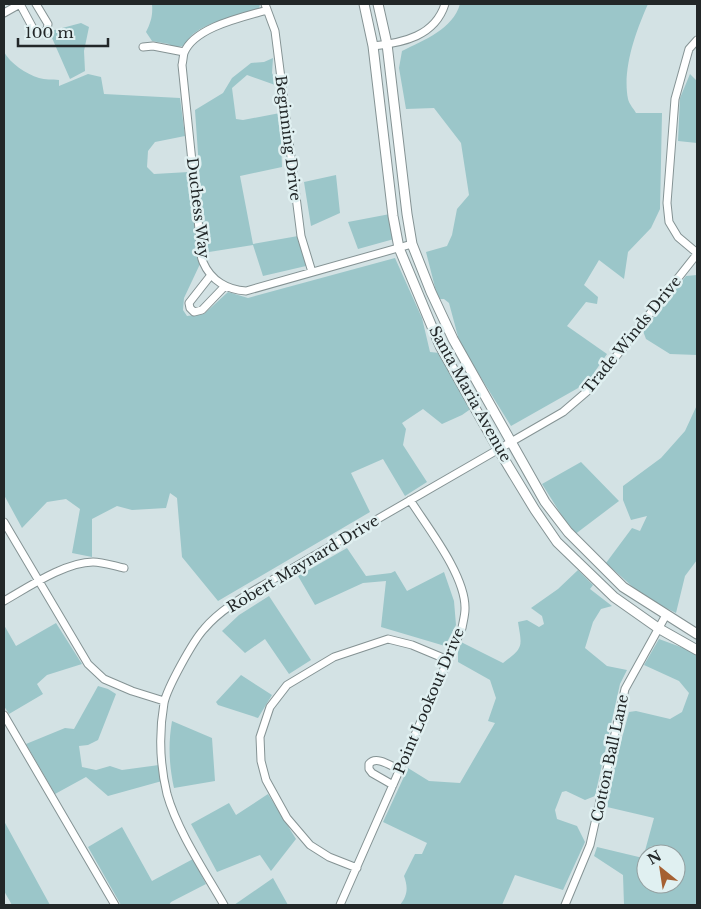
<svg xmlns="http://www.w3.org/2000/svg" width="701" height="909" font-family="'Libre Baskerville',serif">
  <rect width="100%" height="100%" fill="#d3e2e4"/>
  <path fill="#9bc6c9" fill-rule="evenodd" d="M 152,4 L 260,4 L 259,9 C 238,19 216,18 196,32 C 190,35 188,42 183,46 L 173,48 L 169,44 L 152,41 L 146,32 C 151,22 153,15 152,4 Z
    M 460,4 L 648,4 C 636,31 622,69 628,99 C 629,104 634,109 636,113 L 662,113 L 660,209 L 651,228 L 628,252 L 624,279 L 599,260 L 584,285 L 598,297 L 597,304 L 586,302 L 567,326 L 607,354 L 587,383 L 511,426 L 460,344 L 449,303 L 444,299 L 438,299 L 426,252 L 447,246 L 452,235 L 457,209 L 469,195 L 461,143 L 434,108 L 406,109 L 399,68 L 402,51 C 424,40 453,29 460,4 Z
    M 81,23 L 89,27 L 84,51 L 85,71 L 70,79 L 52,38 L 51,31 Z
    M 4,52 C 10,63 26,74 39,78 C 45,80 52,79 59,80 L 59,86 L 88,74 L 101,77 L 104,94 L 180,98 L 185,136 L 155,142 L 148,151 L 147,167 L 154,174 L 189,172 L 200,264 L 184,298 L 183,310 L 187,316 L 204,314 L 228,292 L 248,298 L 395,258 L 422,318 L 430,352 L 440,353 L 472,408 L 462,415 L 442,424 L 423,409 L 402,423 L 406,429 L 403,445 L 427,482 L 405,496 L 383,459 L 351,473 L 370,512 L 218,601 L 182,557 L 177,498 L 170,493 L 166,508 L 132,510 L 117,506 L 92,519 L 92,557 L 72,553 L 80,509 L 66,499 L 47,502 L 22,528 L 4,495 Z
    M 273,58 L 272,73 L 278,86 L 247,75 L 232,88 L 236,119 L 243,120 L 280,113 L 282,167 L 240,176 L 253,244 L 298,236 L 306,266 L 263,276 L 253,245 L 209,252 L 204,241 L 195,110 L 223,93 L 232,78 L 251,63 L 264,62 Z
    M 690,74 L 697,81 L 697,143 L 678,141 L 680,98 Z
    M 336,175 L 340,213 L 311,226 L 304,182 Z
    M 390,214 L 394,239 L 358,249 L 348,222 Z
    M 697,275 L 697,355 L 670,354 L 646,339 L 643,331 L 686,276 Z
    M 697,405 L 697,544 L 696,548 L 697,550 L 697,560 L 685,576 L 676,613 L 644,597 L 606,563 L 632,528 L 640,531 L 647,516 L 631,520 L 623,500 L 623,486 L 661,458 L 685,431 Z
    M 581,462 L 619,501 L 574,535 L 542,484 Z
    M 347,548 L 366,576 L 391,573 L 395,571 L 407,591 L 444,572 L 454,601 L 456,625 L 445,646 L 381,627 L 386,581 L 363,583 L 315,605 L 298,576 Z
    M 578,570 L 593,585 L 590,589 L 612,606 L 601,609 L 593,622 L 585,648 L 607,666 L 627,670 L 620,684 L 595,796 L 585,800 L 566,791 L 562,792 L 555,810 L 557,819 L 577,826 L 585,842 L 563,890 L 515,875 L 502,905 L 400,905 C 408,895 408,887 404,876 L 415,854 L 422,854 L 427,843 L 383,822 L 408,768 L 429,781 L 460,783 L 495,723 L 488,721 L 496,698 L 490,680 L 458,662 L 458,649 L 461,642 L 503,663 C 524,647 522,647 518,622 L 527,620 L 539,627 L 544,624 L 542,616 L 531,608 L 558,589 Z
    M 269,596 L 311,660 L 289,674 L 265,639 L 245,653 L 222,631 L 239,615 Z
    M 56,623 L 82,664 L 47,675 L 37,684 L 43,694 L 9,714 L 4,706 L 4,625 L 16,646 Z
    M 659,639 L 697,653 L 697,905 L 624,905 L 623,875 L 594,856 L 597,847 L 643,858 L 654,818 L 607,807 L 616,760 L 629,712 L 636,711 L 670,719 L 682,712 L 689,693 L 679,681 L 644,665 ZM 646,854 L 676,854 L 676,884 L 646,884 Z
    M 241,675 L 272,695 L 258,718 L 218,705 L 216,702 Z
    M 98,686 L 108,689 L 116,694 L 98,740 L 88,745 L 79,746 L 82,767 L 96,770 L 110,766 L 122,770 L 159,765 L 162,781 L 108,796 L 86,777 L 55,794 L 26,744 L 65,728 L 74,729 Z
    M 172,721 L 212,738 L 215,781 L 174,788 C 169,765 168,744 172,721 Z
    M 268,794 L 296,839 L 271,871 L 260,855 L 217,872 L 191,824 L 229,803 L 236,815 Z
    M 4,821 L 50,905 L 12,905 L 4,891 Z
    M 122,827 L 152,881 L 193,859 L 206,884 L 171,902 L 169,905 L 121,905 L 88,847 Z
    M 273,878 L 288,905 L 234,905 Z"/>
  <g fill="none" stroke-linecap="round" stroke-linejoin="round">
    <defs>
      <path id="minor" d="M 20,4 L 35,32 L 44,32 L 47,30 L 48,24 L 36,4
        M 265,4 L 275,31 L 301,236 L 312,272
        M 267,10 C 243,17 194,27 184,53 C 183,57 183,61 182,65 L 200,239 C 200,246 200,256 203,262 C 211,281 228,290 246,291 L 412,244
        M 4,13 L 20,4
        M 697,40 L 689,49 L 675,99 L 667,203 L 669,222 L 678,237 L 697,253
        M 373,46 C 403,43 435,36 445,4
        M 143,47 L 153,46 L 184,52
        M 211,275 L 189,303 L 190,308 L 194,312 L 202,310 L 225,286
        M 4,522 L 88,664 L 104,679 L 132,691 L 164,701
        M 4,601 C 27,588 65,562 93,562 C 103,562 114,566 124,568
        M 4,715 L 115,905
        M 393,785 L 372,773 L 369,769 L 369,764 C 376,755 391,766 400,770
        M 357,868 L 329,857 L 310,845 L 287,818 L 266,780 L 261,761 L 260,737 L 270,707 L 287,685 L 334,657 L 388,639 L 412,645 L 448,660
        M 224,905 C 205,872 177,830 167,794 C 160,765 159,732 164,703 C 167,688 193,641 204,629 C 220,610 243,597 265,584 L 563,412 L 591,388 L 697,254
        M 340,905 L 462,628 C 463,622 465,615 465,609 C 466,576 428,528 410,500
        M 565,905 L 590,845 L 625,689 L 666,615"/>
      <path id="tertiary" d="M 364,4 L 373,46 L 393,216 L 399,248 L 440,346 L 498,449 L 535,510 L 557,542 L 614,597 L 658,628 L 697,650
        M 378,4 L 387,44 L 407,214 L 412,244 L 431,292 L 453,339 L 545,502 L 568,532 L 623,587 L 697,634"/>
    </defs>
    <use href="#minor" stroke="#859394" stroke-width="9"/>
    <use href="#tertiary" stroke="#859394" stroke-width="11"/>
    <use href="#minor" stroke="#fff" stroke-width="7"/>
    <use href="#tertiary" stroke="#fff" stroke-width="9"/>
  </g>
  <g text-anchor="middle" stroke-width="5" stroke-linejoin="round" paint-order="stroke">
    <g font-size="15" fill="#222728" stroke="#e0f0f1">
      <text transform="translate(288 138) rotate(83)" y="5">Beginning Drive</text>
      <text transform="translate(198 208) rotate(83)" y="5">Duchess Way</text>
      <text transform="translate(632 335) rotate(-51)" y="5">Trade Winds Drive</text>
      <text transform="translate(470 394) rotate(61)" y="5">Santa Maria Avenue</text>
      <text transform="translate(303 564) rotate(-31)" y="5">Robert Maynard Drive</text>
      <text transform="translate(429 701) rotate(-67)" y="5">Point Lookout Drive</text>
      <text transform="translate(610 758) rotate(-78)" y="5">Cotton Ball Lane</text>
    </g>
  </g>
  <rect width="701" height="909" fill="none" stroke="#222728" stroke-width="10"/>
  <g transform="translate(661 869) rotate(330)"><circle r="24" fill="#e0f0f1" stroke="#94a0a1"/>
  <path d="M0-4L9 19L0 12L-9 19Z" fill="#a56032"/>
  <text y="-8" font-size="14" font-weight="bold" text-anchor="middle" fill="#222728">N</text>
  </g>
  <path d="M18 38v8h90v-8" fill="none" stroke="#222728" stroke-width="2.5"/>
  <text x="25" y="38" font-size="15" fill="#222728" stroke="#e0f0f1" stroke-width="4" paint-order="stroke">100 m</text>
</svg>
